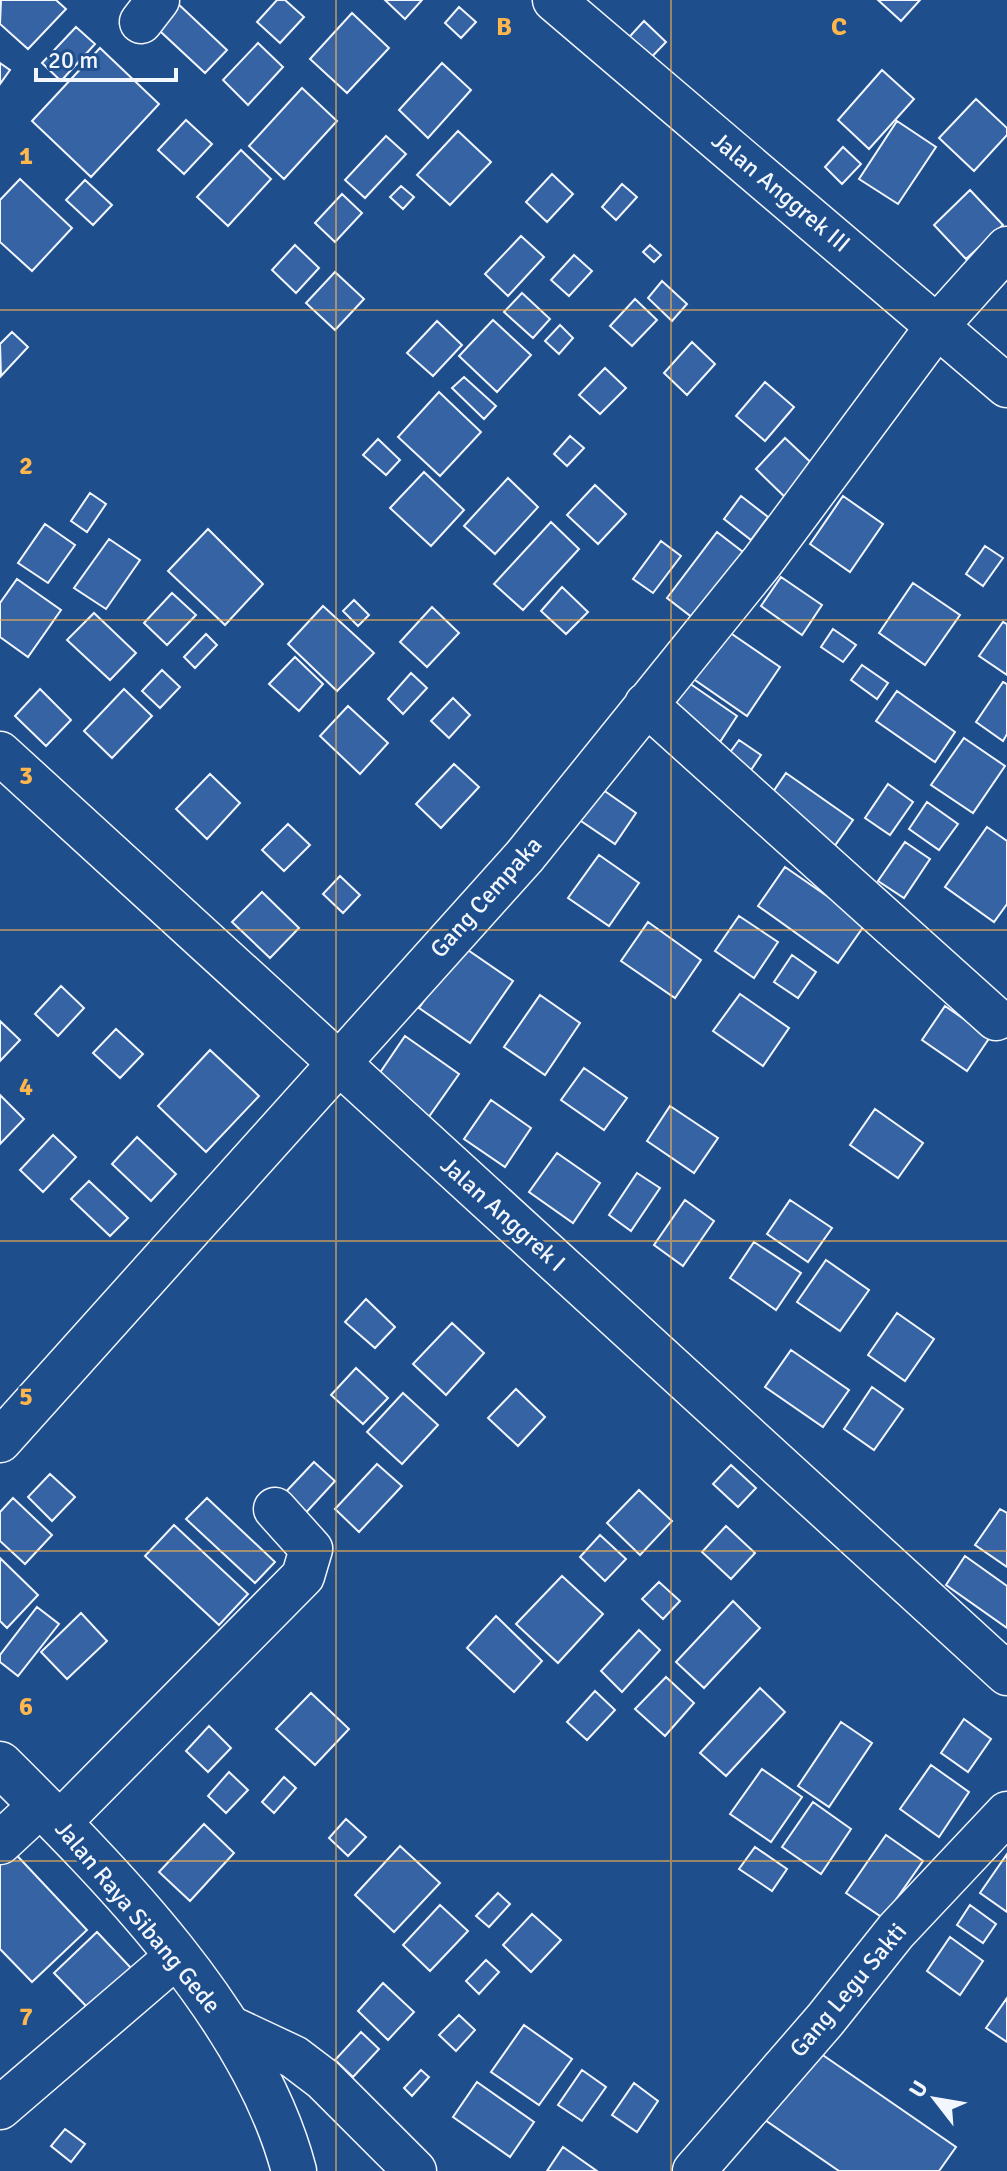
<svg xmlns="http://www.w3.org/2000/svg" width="1007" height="2171" font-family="Signika,sans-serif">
  <rect width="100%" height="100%" fill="#1f4e8c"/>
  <path fill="#3563a3" stroke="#f2f6ff" stroke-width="2" d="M 56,0 L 66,9 L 28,49 L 0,24 L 1,0 Z
    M 174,0 L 227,50 L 205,73 L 147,19 Z
    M 277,0 L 285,0 L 304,17 L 280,43 L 257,22 Z
    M 385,0 L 422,0 L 405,19 Z
    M 385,0 L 422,0 L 405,19 Z
    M 878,0 L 920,0 L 901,21 Z
    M 459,7 L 476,22 L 461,38 L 445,23 Z
    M 352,13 L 389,48 L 347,93 L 310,59 Z
    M 644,21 L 666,42 L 642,67 L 620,47 Z
    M 76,27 L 95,44 L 61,81 L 42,63 Z
    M 258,43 L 283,67 L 248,105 L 223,80 Z
    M 100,48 L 159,104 L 91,177 L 32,121 Z
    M 0,63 L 10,70 L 0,84 Z
    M 442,63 L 471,90 L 428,138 L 399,110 Z
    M 882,70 L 914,99 L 869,149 L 838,120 Z
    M 302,88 L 337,121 L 284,179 L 249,146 Z
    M 976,99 L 1007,128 L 1007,135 L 974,171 L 939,138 Z
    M 186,120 L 212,144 L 184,174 L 158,150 Z
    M 897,121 L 936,147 L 898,204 L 859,179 Z
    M 458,131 L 491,162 L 450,205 L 417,175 Z
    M 386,136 L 406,154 L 365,198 L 345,180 Z
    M 843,147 L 861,164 L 842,184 L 825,167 Z
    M 241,150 L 271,179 L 228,226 L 197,197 Z
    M 552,174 L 573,194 L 547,222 L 526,202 Z
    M 20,179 L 72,228 L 32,271 L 0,242 L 0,200 Z
    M 85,180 L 112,205 L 93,225 L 66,200 Z
    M 622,184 L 637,197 L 616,220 L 602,207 Z
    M 401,186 L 414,197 L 403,209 L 390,197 Z
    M 970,190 L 1003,225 L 966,259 L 934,225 Z
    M 342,194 L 362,213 L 335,242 L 315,223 Z
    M 521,236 L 544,257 L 508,296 L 485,274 Z
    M 295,245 L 319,268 L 296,293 L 272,270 Z
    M 650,245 L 661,255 L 654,262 L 643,252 Z
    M 574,255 L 592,271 L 569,296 L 551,280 Z
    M 335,272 L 364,299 L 335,330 L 306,303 Z
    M 662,281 L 687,304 L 672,321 L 648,298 Z
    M 522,293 L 550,319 L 533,338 L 504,312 Z
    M 635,299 L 657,320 L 632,346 L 610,326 Z
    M 493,320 L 531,355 L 497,392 L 459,356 Z
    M 437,321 L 462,345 L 433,376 L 407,353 Z
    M 560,325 L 573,338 L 559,354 L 545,341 Z
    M 12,332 L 28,347 L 1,376 L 0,344 Z
    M 692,342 L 715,364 L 687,395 L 664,373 Z
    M 605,368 L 626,388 L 600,414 L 579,395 Z
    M 464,377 L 496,406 L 484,419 L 452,388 Z
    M 765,382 L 794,407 L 765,441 L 736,416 Z
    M 439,392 L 481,432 L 440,476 L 398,437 Z
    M 570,436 L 584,448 L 567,466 L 554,454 Z
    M 785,438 L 819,470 L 789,501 L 756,469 Z
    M 378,439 L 400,460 L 386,475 L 363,455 Z
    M 424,472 L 464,510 L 431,546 L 390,508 Z
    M 508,478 L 538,507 L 495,554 L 464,526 Z
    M 595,485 L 626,514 L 598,544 L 567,515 Z
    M 90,493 L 106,504 L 87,532 L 71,521 Z
    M 741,496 L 768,517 L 751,540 L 724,519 Z
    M 843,496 L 883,524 L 850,572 L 810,544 Z
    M 551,522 L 579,549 L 523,610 L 494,584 Z
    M 45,524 L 75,545 L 48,583 L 18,563 Z
    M 208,529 L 263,584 L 225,625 L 168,571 Z
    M 717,532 L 743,552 L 693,618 L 667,598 Z
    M 109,539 L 140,560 L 106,609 L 74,588 Z
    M 661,541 L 681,556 L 653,593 L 633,579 Z
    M 985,546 L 1003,558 L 983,586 L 966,574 Z
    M 781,577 L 822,605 L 802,635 L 761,606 Z
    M 17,579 L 61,610 L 28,657 L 0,637 L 0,603 Z
    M 913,583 L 960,615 L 925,665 L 879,633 Z
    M 562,587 L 588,612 L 566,634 L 541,611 Z
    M 172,593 L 196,615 L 167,645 L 144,623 Z
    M 354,600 L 369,615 L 358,626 L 343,611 Z
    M 323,606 L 374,653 L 337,691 L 288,644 Z
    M 432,607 L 459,633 L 427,667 L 400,642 Z
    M 94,613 L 136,653 L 110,680 L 67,640 Z
    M 1003,622 L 1007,624 L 1007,675 L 979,656 Z
    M 833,629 L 856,645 L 843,662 L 821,647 Z
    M 726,630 L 780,667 L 747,716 L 692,678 Z
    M 206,634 L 217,645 L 195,668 L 184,657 Z
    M 295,657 L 323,684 L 299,711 L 269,684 Z
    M 862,665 L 888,683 L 877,699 L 851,680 Z
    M 162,670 L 180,687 L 160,708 L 142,691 Z
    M 411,673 L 427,688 L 403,714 L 388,699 Z
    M 1003,682 L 1007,684 L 1007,734 L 1003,741 L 976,722 Z
    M 689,683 L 737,716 L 716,748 L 668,714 Z
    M 40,689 L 71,720 L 46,746 L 15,716 Z
    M 124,689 L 152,716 L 112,758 L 84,731 Z
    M 897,691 L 955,732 L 935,762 L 876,721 Z
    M 453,698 L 470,715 L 449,738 L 431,721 Z
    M 348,706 L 388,743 L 360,774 L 320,736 Z
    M 964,738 L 1005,766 L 973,813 L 931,785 Z
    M 739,740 L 761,755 L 743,782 L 720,766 Z
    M 454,764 L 479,787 L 441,828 L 416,804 Z
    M 786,773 L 853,820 L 831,851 L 764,805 Z
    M 210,774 L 240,803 L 207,839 L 176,809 Z
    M 888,784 L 913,802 L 890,835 L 865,818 Z
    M 599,787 L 636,813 L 615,844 L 578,819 Z
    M 927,802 L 958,824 L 939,850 L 909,829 Z
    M 288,824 L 310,845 L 284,871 L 262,850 Z
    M 987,827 L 1007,841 L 1007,904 L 994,922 L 945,887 Z
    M 905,842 L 930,859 L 904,898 L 878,881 Z
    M 599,855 L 639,883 L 609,926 L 568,898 Z
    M 785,867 L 866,923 L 838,963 L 758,906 Z
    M 340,876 L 360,895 L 343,913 L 323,894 Z
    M 262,892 L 299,928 L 270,958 L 232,922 Z
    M 739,916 L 778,942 L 754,978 L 715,951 Z
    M 648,922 L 701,960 L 675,998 L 621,961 Z
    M 462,946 L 513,981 L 470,1043 L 419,1008 Z
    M 792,955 L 816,972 L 798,998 L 774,982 Z
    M 61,986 L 84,1008 L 58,1036 L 35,1014 Z
    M 740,994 L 789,1028 L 763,1066 L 713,1031 Z
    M 540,995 L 580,1023 L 545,1075 L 504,1047 Z
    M 945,1006 L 990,1037 L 967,1071 L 922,1040 Z
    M 0,1021 L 20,1040 L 0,1061 Z
    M 116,1029 L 143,1054 L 120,1078 L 93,1053 Z
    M 405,1036 L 459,1074 L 428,1118 L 375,1080 Z
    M 210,1050 L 259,1096 L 206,1152 L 158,1106 Z
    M 584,1068 L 627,1098 L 604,1130 L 561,1100 Z
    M 0,1095 L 24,1119 L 0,1144 Z
    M 491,1100 L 531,1128 L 505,1167 L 464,1139 Z
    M 670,1106 L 718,1138 L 694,1173 L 647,1141 Z
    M 875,1109 L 923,1143 L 898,1178 L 850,1145 Z
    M 53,1135 L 76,1157 L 43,1192 L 20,1170 Z
    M 137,1137 L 176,1174 L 151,1201 L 112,1164 Z
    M 557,1153 L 600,1183 L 573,1223 L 529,1192 Z
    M 637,1173 L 660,1188 L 631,1231 L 609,1215 Z
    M 89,1181 L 128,1218 L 110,1236 L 71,1199 Z
    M 685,1200 L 714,1221 L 683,1266 L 654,1245 Z
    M 790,1200 L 832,1228 L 808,1262 L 767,1234 Z
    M 754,1242 L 801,1273 L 776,1310 L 730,1278 Z
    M 826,1260 L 869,1290 L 840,1331 L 797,1302 Z
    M 366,1299 L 395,1327 L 375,1348 L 345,1322 Z
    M 897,1313 L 934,1339 L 905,1381 L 868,1355 Z
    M 452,1323 L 484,1353 L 446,1395 L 413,1364 Z
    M 791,1350 L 849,1390 L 823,1427 L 765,1387 Z
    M 356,1368 L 388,1398 L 363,1424 L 331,1395 Z
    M 872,1387 L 903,1409 L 874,1450 L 844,1429 Z
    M 516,1389 L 545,1417 L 518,1446 L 488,1418 Z
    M 403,1393 L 438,1425 L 402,1464 L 367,1432 Z
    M 314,1462 L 335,1481 L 301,1518 L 280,1498 Z
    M 377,1464 L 402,1486 L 359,1532 L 335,1509 Z
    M 731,1465 L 756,1488 L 738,1507 L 713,1484 Z
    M 50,1474 L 75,1497 L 52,1521 L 28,1497 Z
    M 639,1490 L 672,1521 L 640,1555 L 607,1523 Z
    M 13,1498 L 52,1535 L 25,1564 L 0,1541 L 0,1512 Z
    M 207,1498 L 275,1562 L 255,1583 L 186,1519 Z
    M 1000,1509 L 1007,1513 L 1007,1567 L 975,1545 Z
    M 174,1525 L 248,1594 L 219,1625 L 145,1556 Z
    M 726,1526 L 755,1553 L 731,1579 L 702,1552 Z
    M 600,1535 L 626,1559 L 605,1581 L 580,1557 Z
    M 965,1556 L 1007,1586 L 1007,1628 L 946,1585 Z
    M 0,1558 L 38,1595 L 7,1628 L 0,1621 Z
    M 562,1576 L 603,1614 L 558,1663 L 516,1624 Z
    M 659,1582 L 680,1601 L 663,1619 L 642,1599 Z
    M 733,1601 L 760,1628 L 704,1688 L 676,1662 Z
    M 37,1607 L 59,1624 L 18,1676 L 0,1662 L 0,1655 Z
    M 81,1613 L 107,1641 L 67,1679 L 41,1652 Z
    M 496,1616 L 542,1661 L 514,1692 L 467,1648 Z
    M 639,1630 L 660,1650 L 622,1692 L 601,1671 Z
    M 666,1677 L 694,1703 L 665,1736 L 635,1709 Z
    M 760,1688 L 785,1712 L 726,1776 L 700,1753 Z
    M 595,1691 L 615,1710 L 587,1740 L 567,1722 Z
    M 311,1693 L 349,1729 L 315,1765 L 276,1729 Z
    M 964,1719 L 991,1739 L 968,1772 L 941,1753 Z
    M 841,1722 L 872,1743 L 829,1807 L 798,1786 Z
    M 209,1726 L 231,1748 L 208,1772 L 186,1751 Z
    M 931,1765 L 969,1792 L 939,1837 L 900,1809 Z
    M 762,1769 L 802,1797 L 771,1842 L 730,1814 Z
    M 229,1772 L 248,1790 L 226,1813 L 208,1796 Z
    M 284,1777 L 296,1788 L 274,1813 L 262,1802 Z
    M 813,1802 L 851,1829 L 821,1874 L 782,1847 Z
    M 346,1819 L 366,1837 L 348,1856 L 329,1838 Z
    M 204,1824 L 234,1853 L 190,1901 L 159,1872 Z
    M 886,1835 L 923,1861 L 883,1918 L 846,1893 Z
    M 400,1846 L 440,1883 L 394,1932 L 355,1895 Z
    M 9,1847 L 87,1930 L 32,1982 L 0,1949 L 0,1855 Z
    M 755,1847 L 787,1869 L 772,1891 L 739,1869 Z
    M 1007,1854 L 1007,1912 L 980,1893 Z
    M 498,1893 L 510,1904 L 489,1927 L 476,1916 Z
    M 440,1905 L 468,1931 L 430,1971 L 403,1945 Z
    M 970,1905 L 996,1924 L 983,1943 L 957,1925 Z
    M 532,1914 L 561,1940 L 531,1972 L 503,1945 Z
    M 97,1932 L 131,1968 L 89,2009 L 54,1973 Z
    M 950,1937 L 983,1961 L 960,1995 L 927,1971 Z
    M 486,1960 L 499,1972 L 479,1994 L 466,1981 Z
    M 383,1983 L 414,2012 L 388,2040 L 358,2011 Z
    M 1007,1998 L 1007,2042 L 986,2028 Z
    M 459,2015 L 475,2030 L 456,2051 L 439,2035 Z
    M 524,2025 L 572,2059 L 539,2105 L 491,2072 Z
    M 361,2032 L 379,2049 L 353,2077 L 335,2060 Z
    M 814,2049 L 956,2147 L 939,2171 L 839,2171 L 765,2120 Z
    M 421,2070 L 429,2077 L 412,2096 L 404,2088 Z
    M 582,2070 L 606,2087 L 582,2121 L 558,2105 Z
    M 477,2082 L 534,2122 L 510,2157 L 453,2117 Z
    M 634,2083 L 658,2101 L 637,2132 L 612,2115 Z
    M 65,2129 L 85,2144 L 71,2162 L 51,2146 Z
    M 563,2147 L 597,2171 L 547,2171 Z"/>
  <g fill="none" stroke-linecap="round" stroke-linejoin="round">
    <defs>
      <path id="street" d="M 554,0 L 1007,386
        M 141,22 L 158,0
        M 646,704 L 996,1019
        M 0,753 L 1007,1674
        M 0,1441 L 524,857 L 762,562 L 938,325 L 1007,248
        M 59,1823 L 303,1576 L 311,1549 L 275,1509
        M 0,1843 L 41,1805
        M 230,2027 L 294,2057 L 323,2079 L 415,2171
        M 0,2108 L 177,1956
        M 694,2171 L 825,2020 L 896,1931 L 1007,1813"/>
      <path id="secondary" d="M 0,1764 C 111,1874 254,2017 294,2171"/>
    </defs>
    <use href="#street" stroke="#f2f6ff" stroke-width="45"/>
    <use href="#secondary" stroke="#f2f6ff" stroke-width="47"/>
    <use href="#street" stroke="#1f4e8c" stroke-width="42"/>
    <use href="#secondary" stroke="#1f4e8c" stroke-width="44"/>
  </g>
  <path fill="none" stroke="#ffb74d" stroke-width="2" stroke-opacity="0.55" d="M 336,0 L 336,2171M 671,0 L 671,2171M 0,310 L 1007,310M 0,620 L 1007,620M 0,930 L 1007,930M 0,1241 L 1007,1241M 0,1551 L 1007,1551M 0,1861 L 1007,1861"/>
  <g text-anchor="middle" stroke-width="6" stroke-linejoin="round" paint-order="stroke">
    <g font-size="24" fill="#f2f6ff" stroke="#1f4e8c">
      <text transform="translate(781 192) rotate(40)" y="8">Jalan Anggrek III</text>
      <text transform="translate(486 897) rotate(-48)" y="8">Gang Cempaka</text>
      <text transform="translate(503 1214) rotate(42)" y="8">Jalan Anggrek I</text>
      <text transform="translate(138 1917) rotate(50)" y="8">Jalan Raya Sibang Gede</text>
      <text transform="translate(848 1990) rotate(-50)" y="8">Gang Legu Sakti</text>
    </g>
  </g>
  <g font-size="26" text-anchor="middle" font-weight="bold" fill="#ffb74d" stroke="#1f4e8c" stroke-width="6" stroke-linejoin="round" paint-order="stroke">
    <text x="504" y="35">B</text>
    <text x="839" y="35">C</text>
    <text x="26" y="164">1</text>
    <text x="26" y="474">2</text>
    <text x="26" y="784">3</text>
    <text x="26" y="1095">4</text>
    <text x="26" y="1405">5</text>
    <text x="26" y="1715">6</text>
    <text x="26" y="2025">7</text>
  </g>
  <g transform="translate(935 2099) rotate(301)" stroke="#1f4e8c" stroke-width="6" paint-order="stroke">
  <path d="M0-6L14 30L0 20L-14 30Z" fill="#f2f6ff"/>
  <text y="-12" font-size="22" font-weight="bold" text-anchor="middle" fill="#f2f6ff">U</text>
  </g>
  <path d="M36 68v12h140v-12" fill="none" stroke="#f2f6ff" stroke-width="4"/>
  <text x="48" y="68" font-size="24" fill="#f2f6ff" stroke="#1f4e8c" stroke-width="6" paint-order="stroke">20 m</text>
</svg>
